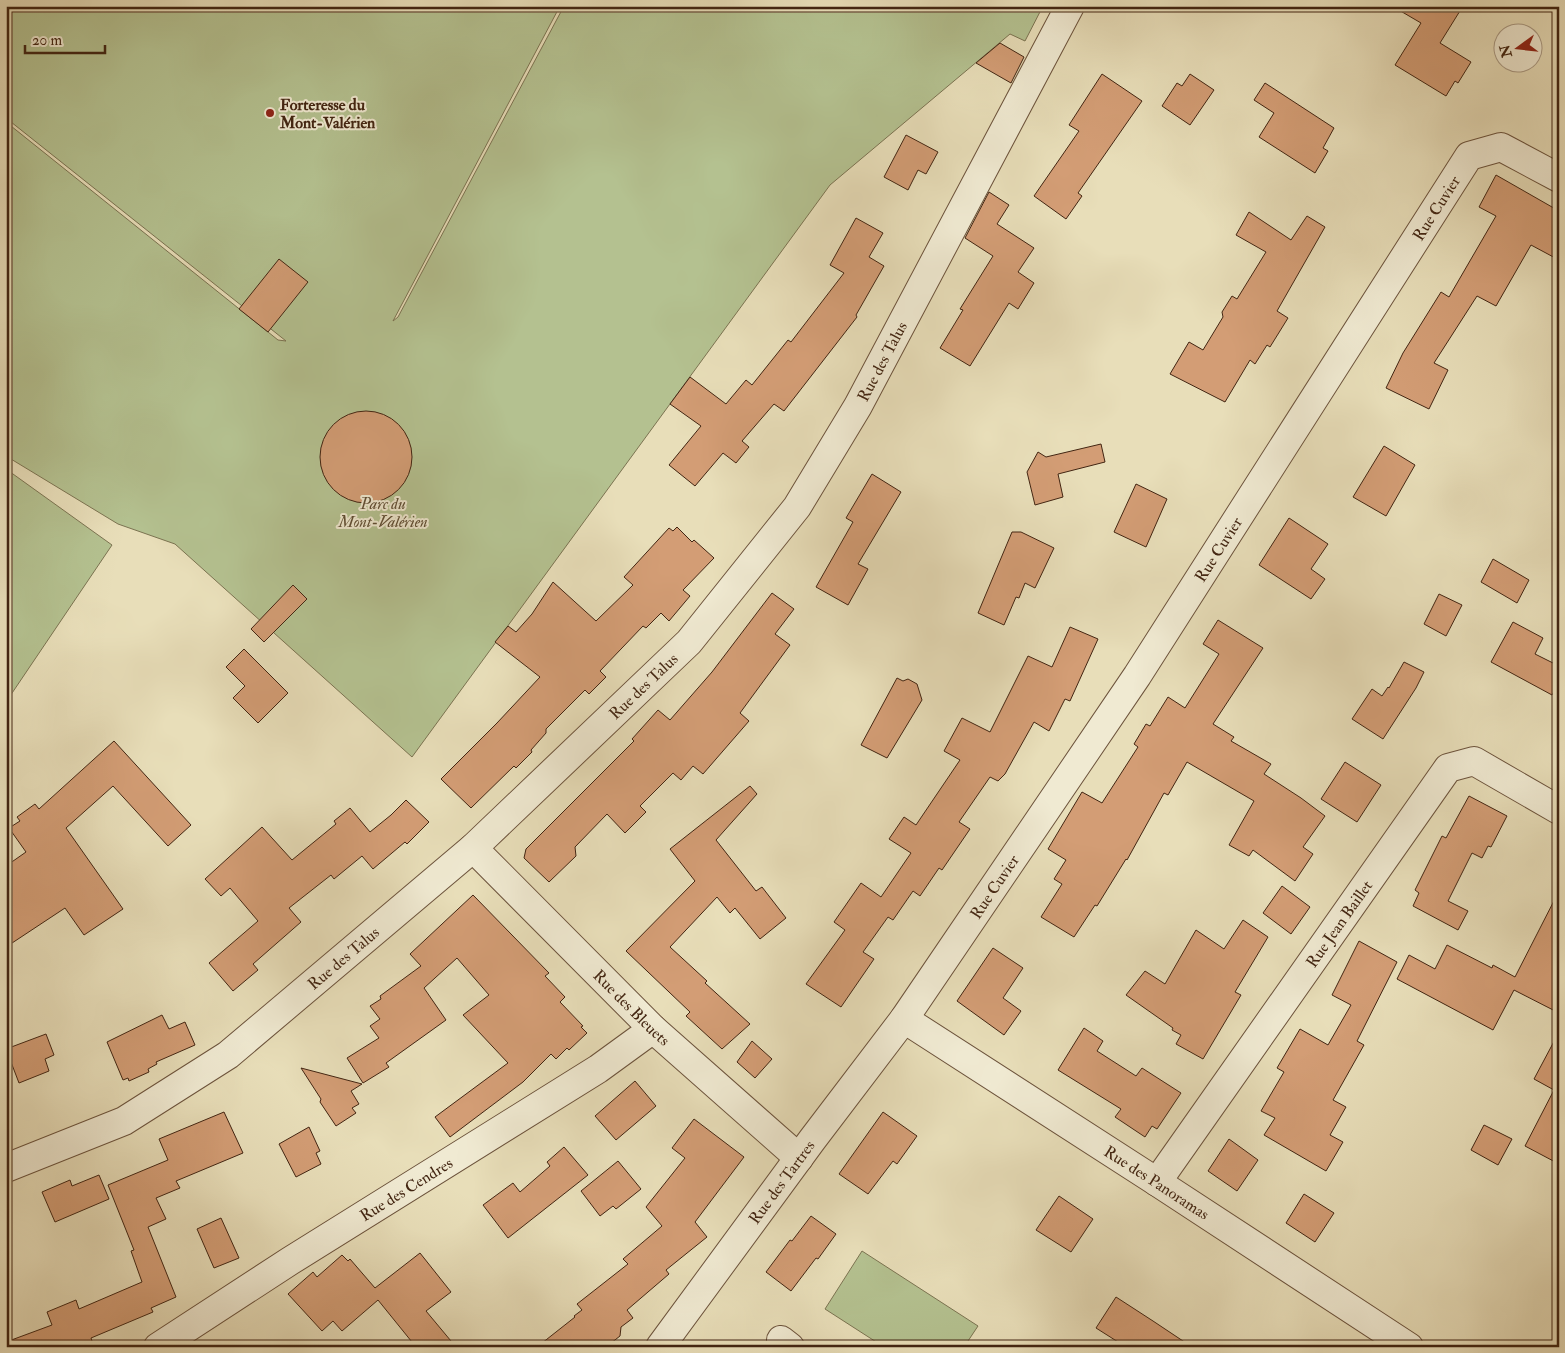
<svg xmlns="http://www.w3.org/2000/svg" width="1565" height="1353" font-family="'IM FELL Double Pica',serif">
  <rect width="100%" height="100%" fill="#e8deb9"/>
  <filter id="stains"><feTurbulence type="fractalNoise" baseFrequency=".004" numOctaves="4"/><feColorMatrix values="0 0 0 0 .2 0 0 0 0 .09 0 0 0 0 .02 0 0 0 .5 -.17"/></filter>
  <radialGradient id="worn" r=".72"><stop offset=".6" stop-color="#630" stop-opacity="0"/><stop offset="1" stop-color="#630" stop-opacity=".3"/></radialGradient>
  <path fill="#b4c190" stroke="#7b7351" d="M 6,6 L 560,6 L 393,321 L 398,317 L 564,6 L 1043,6 L 1025,41 L 1010,34 L 830,185 L 412,757 L 175,544 L 118,524 L 6,456 L 6,122 L 278,340 L 286,341 L 6,118 Z
    M 6,469 L 112,545 L 6,702 Z
    M 862,1251 L 978,1326 L 964,1347 L 884,1347 L 825,1309 Z"/>
  <path fill="#d39d75" stroke="#422512" d="M 1392,6 L 1463,6 L 1440,43 L 1471,62 L 1458,83 L 1455,81 L 1446,96 L 1395,65 L 1421,23 Z
    M 1000,43 L 1024,57 L 1011,83 L 976,63 Z
    M 1102,74 L 1142,101 L 1078,193 L 1082,196 L 1066,219 L 1034,196 L 1079,131 L 1069,125 Z
    M 1190,74 L 1214,90 L 1190,125 L 1162,106 L 1177,83 L 1182,86 Z
    M 1265,83 L 1334,128 L 1323,148 L 1328,151 L 1315,173 L 1259,137 L 1274,113 L 1254,100 Z
    M 906,135 L 938,152 L 926,174 L 918,170 L 908,190 L 884,177 Z
    M 1496,175 L 1559,211 L 1559,260 L 1531,245 L 1496,306 L 1477,296 L 1434,363 L 1448,370 L 1429,409 L 1386,388 L 1403,353 L 1441,292 L 1449,297 L 1496,216 L 1479,207 Z
    M 989,192 L 1009,205 L 997,224 L 1034,248 L 1018,272 L 1034,283 L 1018,309 L 1009,303 L 970,366 L 940,348 L 963,310 L 960,309 L 993,256 L 965,238 Z
    M 1249,212 L 1291,240 L 1307,216 L 1325,227 L 1277,311 L 1288,318 L 1270,347 L 1267,345 L 1255,364 L 1250,360 L 1225,402 L 1170,374 L 1189,342 L 1203,350 L 1223,317 L 1222,312 L 1232,296 L 1237,299 L 1266,252 L 1236,235 Z
    M 856,218 L 883,233 L 869,257 L 884,266 L 856,315 L 857,317 L 784,411 L 774,404 L 742,441 L 749,447 L 736,463 L 723,453 L 695,486 L 669,465 L 701,426 L 670,404 L 690,377 L 726,404 L 746,380 L 752,385 L 788,340 L 791,342 L 844,273 L 830,265 Z
    M 279,259 L 308,282 L 268,332 L 239,309 Z
    M320 457a46 46 0 1 1 92 0a46 46 0 1 1-92 0Z
    M 1101,444 L 1105,462 L 1058,474 L 1063,497 L 1035,505 L 1027,472 L 1038,452 L 1046,457 Z
    M 1384,446 L 1415,465 L 1386,516 L 1353,497 Z
    M 872,474 L 901,492 L 858,564 L 868,569 L 848,605 L 816,587 L 853,522 L 846,518 Z
    M 1136,484 L 1167,499 L 1146,547 L 1114,532 Z
    M 1289,518 L 1328,544 L 1311,569 L 1325,579 L 1311,599 L 1259,565 Z
    M 677,527 L 692,542 L 694,540 L 714,558 L 683,590 L 690,596 L 669,621 L 661,613 L 646,628 L 643,626 L 600,671 L 606,677 L 589,694 L 585,690 L 546,729 L 546,733 L 531,750 L 532,752 L 516,768 L 514,766 L 471,808 L 441,779 L 497,723 L 540,677 L 495,642 L 508,626 L 516,632 L 532,614 L 553,582 L 596,621 L 633,585 L 624,577 L 669,528 L 673,531 Z
    M 1012,532 L 1021,532 L 1054,548 L 1035,588 L 1025,583 L 1019,598 L 1016,597 L 1004,625 L 978,613 Z
    M 1493,559 L 1529,580 L 1517,603 L 1481,582 Z
    M 293,585 L 307,599 L 264,642 L 251,629 Z
    M 772,593 L 794,609 L 775,634 L 790,645 L 740,713 L 749,721 L 703,774 L 693,766 L 681,780 L 673,773 L 640,806 L 646,812 L 625,833 L 607,814 L 575,847 L 576,856 L 549,882 L 524,858 L 526,849 L 634,741 L 632,739 L 658,710 L 670,720 L 712,672 Z
    M 1439,594 L 1462,605 L 1446,636 L 1424,624 Z
    M 1218,620 L 1263,648 L 1213,724 L 1234,737 L 1231,741 L 1271,764 L 1264,774 L 1301,798 L 1325,816 L 1303,847 L 1313,854 L 1295,881 L 1253,850 L 1249,856 L 1229,845 L 1254,801 L 1187,762 L 1168,795 L 1164,793 L 1127,860 L 1126,859 L 1097,906 L 1095,905 L 1074,937 L 1041,917 L 1062,884 L 1054,879 L 1066,860 L 1048,849 L 1082,792 L 1102,803 L 1138,747 L 1134,744 L 1146,724 L 1150,726 L 1168,697 L 1185,708 L 1219,654 L 1203,644 Z
    M 1513,622 L 1543,638 L 1535,654 L 1559,666 L 1559,683 L 1552,695 L 1491,662 Z
    M 1070,627 L 1098,639 L 1070,701 L 1065,699 L 1049,731 L 1034,722 L 1005,774 L 998,781 L 990,777 L 959,822 L 970,829 L 942,870 L 939,868 L 920,896 L 913,891 L 893,920 L 888,917 L 863,952 L 874,959 L 841,1007 L 806,984 L 845,930 L 834,922 L 861,883 L 881,897 L 911,853 L 889,839 L 904,817 L 916,825 L 960,760 L 944,751 L 962,718 L 990,732 L 1028,656 L 1052,667 Z
    M 244,649 L 288,693 L 258,723 L 233,698 L 245,686 L 226,667 Z
    M 1404,662 L 1424,672 L 1416,688 L 1383,739 L 1352,719 L 1372,689 L 1382,696 L 1388,687 L 1389,688 Z
    M 897,678 L 903,681 L 908,679 L 917,684 L 922,700 L 887,758 L 861,745 Z
    M 114,741 L 191,825 L 168,846 L 113,786 L 66,828 L 123,909 L 84,935 L 65,908 L 6,947 L 6,866 L 26,852 L 9,828 L 20,821 L 17,817 L 35,804 L 39,809 Z
    M 1345,762 L 1381,785 L 1357,822 L 1321,799 Z
    M 750,786 L 757,794 L 716,840 L 756,891 L 762,887 L 786,918 L 760,939 L 735,908 L 730,913 L 717,897 L 670,947 L 707,981 L 705,983 L 750,1024 L 722,1049 L 686,1016 L 690,1012 L 626,951 L 695,881 L 670,849 Z
    M 1469,796 L 1507,816 L 1491,847 L 1488,846 L 1482,858 L 1472,853 L 1448,901 L 1468,911 L 1458,930 L 1413,906 L 1419,893 L 1415,890 L 1442,836 L 1446,838 Z
    M 406,800 L 429,822 L 407,844 L 405,842 L 373,869 L 362,856 L 334,879 L 331,875 L 289,908 L 301,922 L 253,964 L 258,970 L 233,991 L 209,963 L 258,921 L 230,888 L 221,896 L 205,879 L 262,827 L 292,860 L 336,824 L 334,821 L 350,808 L 370,832 L 391,815 Z
    M 1282,886 L 1310,907 L 1291,934 L 1263,913 Z
    M 1559,891 L 1559,1013 L 1514,990 L 1493,1030 L 1397,979 L 1409,955 L 1435,969 L 1447,945 L 1492,968 L 1493,965 L 1515,977 Z
    M 473,895 L 549,973 L 545,976 L 565,997 L 560,1002 L 583,1026 L 581,1027 L 587,1033 L 569,1050 L 567,1048 L 556,1059 L 551,1054 L 523,1082 L 450,1137 L 435,1117 L 508,1063 L 463,1015 L 489,995 L 457,958 L 424,988 L 446,1020 L 386,1063 L 389,1067 L 363,1083 L 347,1058 L 379,1038 L 370,1026 L 380,1019 L 370,1006 L 381,999 L 380,996 L 421,966 L 410,954 Z
    M 1243,920 L 1268,937 L 1235,992 L 1241,995 L 1203,1059 L 1176,1044 L 1181,1035 L 1172,1030 L 1173,1028 L 1126,995 L 1145,971 L 1165,984 L 1196,930 L 1224,949 Z
    M 1359,941 L 1397,962 L 1357,1041 L 1364,1045 L 1333,1100 L 1346,1107 L 1330,1135 L 1343,1142 L 1326,1171 L 1264,1135 L 1275,1118 L 1261,1111 L 1284,1072 L 1277,1068 L 1300,1029 L 1328,1045 L 1351,1005 L 1332,995 Z
    M 993,948 L 1023,968 L 1003,998 L 1021,1011 L 1004,1035 L 957,1001 Z
    M 162,1015 L 169,1029 L 185,1022 L 195,1045 L 156,1062 L 157,1064 L 148,1069 L 149,1072 L 129,1081 L 128,1078 L 123,1080 L 107,1042 Z
    M 1084,1028 L 1103,1041 L 1097,1051 L 1136,1076 L 1142,1068 L 1181,1093 L 1157,1129 L 1152,1126 L 1145,1137 L 1115,1117 L 1121,1109 L 1058,1070 Z
    M 1559,1032 L 1559,1164 L 1525,1146 L 1554,1090 L 1534,1079 Z
    M 46,1034 L 54,1055 L 45,1059 L 49,1071 L 19,1083 L 6,1049 Z
    M 752,1041 L 772,1059 L 755,1078 L 737,1062 Z
    M 301,1068 L 362,1084 L 351,1091 L 359,1104 L 352,1108 L 356,1113 L 336,1126 L 320,1102 L 321,1099 Z
    M 635,1081 L 656,1106 L 616,1140 L 595,1116 Z
    M 224,1112 L 243,1153 L 176,1181 L 180,1188 L 156,1198 L 166,1219 L 148,1227 L 176,1297 L 151,1308 L 153,1312 L 91,1338 L 94,1347 L 6,1347 L 6,1342 L 52,1325 L 47,1312 L 76,1300 L 79,1309 L 142,1282 L 131,1251 L 134,1250 L 108,1185 L 168,1160 L 159,1139 Z
    M 883,1112 L 917,1136 L 897,1164 L 893,1161 L 868,1194 L 839,1174 Z
    M 694,1119 L 744,1157 L 695,1222 L 707,1237 L 666,1270 L 669,1274 L 627,1310 L 633,1318 L 621,1327 L 620,1336 L 606,1347 L 537,1347 L 575,1317 L 574,1316 L 582,1310 L 577,1304 L 628,1264 L 623,1259 L 662,1226 L 646,1207 L 685,1158 L 672,1148 Z
    M 1484,1125 L 1512,1139 L 1498,1165 L 1471,1150 Z
    M 309,1127 L 320,1151 L 316,1153 L 321,1164 L 296,1177 L 279,1144 Z
    M 1229,1139 L 1258,1160 L 1237,1191 L 1208,1171 Z
    M 564,1147 L 588,1175 L 508,1238 L 483,1205 L 513,1183 L 520,1192 L 550,1166 L 547,1162 Z
    M 618,1161 L 641,1189 L 616,1209 L 613,1206 L 600,1216 L 581,1191 Z
    M 99,1175 L 109,1199 L 55,1222 L 42,1192 L 70,1180 L 72,1186 Z
    M 1304,1194 L 1334,1213 L 1315,1242 L 1286,1223 Z
    M 1059,1196 L 1093,1219 L 1071,1252 L 1036,1230 Z
    M 811,1216 L 836,1234 L 818,1259 L 816,1258 L 791,1291 L 766,1272 L 790,1240 L 792,1241 Z
    M 221,1218 L 239,1258 L 214,1268 L 197,1229 Z
    M 420,1253 L 451,1292 L 426,1311 L 456,1347 L 416,1347 L 378,1300 L 342,1331 L 333,1321 L 322,1331 L 288,1294 L 313,1272 L 317,1277 L 342,1255 L 348,1261 L 350,1259 L 375,1288 Z
    M 1116,1297 L 1153,1321 L 1192,1347 L 1126,1347 L 1096,1328 Z"/>
  <g fill="none" stroke-linecap="round" stroke-linejoin="round">
    <defs>
      <g id="minor">
        <path id="s1" d="M 473,848 L 653,1029 L 799,1158"/>
        <path id="s2" d="M 904,1019 L 1157,1182 L 1409,1347"/>
        <path id="s3" d="M 6,1168 L 124,1121 L 228,1055 L 473,848 L 689,642 L 797,507 L 858,406 L 1070,6"/>
        <path id="s4" d="M 1157,1182 L 1448,768 L 1474,761 L 1559,810"/>
        <path d="M 781,1340 L 790,1347"/>
        <path id="s5" d="M 158,1347 L 290,1261 L 598,1069 L 653,1029"/>
        <path id="s6" d="M 660,1347 L 812,1140 L 904,1019 L 1137,676 L 1469,156 L 1501,147 L 1559,178"/>
      </g>
    </defs>
    <use href="#minor" stroke="#6c533c" stroke-width="30"/>
    <use href="#minor" stroke="#f0ead2" stroke-width="28"/>
  </g>
  <circle fill="#8f2418" stroke="#f0ead2" stroke-width="2" cx="270" cy="113" r="5"/>
  <g text-anchor="middle" stroke-width="4" stroke-linejoin="round" paint-order="stroke">
    <g font-size="16" font-weight="bold" fill="#422512" stroke="#f0ead2" text-anchor="start">
      <text x="280" y="110">Forteresse du<tspan x="280" dy="18">Mont-Valérien</tspan></text>
    </g>
    <g font-size="16" fill="#422512" stroke="#f0ead2">
      <text dy="6" stroke="none"><textPath href="#s6" startOffset="1379">Rue Cuvier</textPath></text>
      <text dy="6" stroke="none"><textPath href="#s3" startOffset="1211">Rue des Talus</textPath></text>
      <text dy="6" stroke="none"><textPath href="#s6" startOffset="974">Rue Cuvier</textPath></text>
      <text dy="6" stroke="none"><textPath href="#s3" startOffset="806">Rue des Talus</textPath></text>
      <text dy="6" stroke="none"><textPath href="#s6" startOffset="569">Rue Cuvier</textPath></text>
      <text dy="6" stroke="none"><textPath href="#s4" startOffset="316">Rue Jean Baillet</textPath></text>
      <text dy="6" stroke="none"><textPath href="#s3" startOffset="401">Rue des Talus</textPath></text>
      <text dy="6" stroke="none"><textPath href="#s1" startOffset="225">Rue des Bleuets</textPath></text>
      <text dy="6" stroke="none"><textPath href="#s6" startOffset="205">Rue des Tartres</textPath></text>
      <text dy="6" stroke="none"><textPath href="#s2" startOffset="301">Rue des Panoramas</textPath></text>
      <text dy="6" stroke="none"><textPath href="#s5" startOffset="294">Rue des Cendres</textPath></text>
    </g>
    <g font-size="16" font-style="italic" fill="#5e4c32" stroke="#f0ead2">
      <text x="383" y="509">Parc du<tspan x="383" dy="18">Mont-Valérien</tspan></text>
    </g>
  </g>
  <rect width="1565" height="1353" fill="none" stroke="#e8deb9" stroke-width="25"/>
  <rect x="8" y="8" width="1550" height="1338" fill="none" stroke="#422512" stroke-width="2.5"/>
  <rect x="12" y="12" width="1540" height="1328" fill="none" stroke="#422512"/>
  <g transform="translate(1518 48) rotate(255)"><circle r="24" fill="#f0ead2" stroke="#aa9b85"/>
  <path d="M0-4L9 19L0 12L-9 19Z" fill="#8f2418"/>
  <text y="-8" font-size="14" font-weight="bold" text-anchor="middle" fill="#422512">N</text>
  </g>
  <path d="M25 45v8h80v-8" fill="none" stroke="#422512" stroke-width="2.5"/>
  <text x="32" y="45" font-size="15" fill="#422512" stroke="#f0ead2" stroke-width="4" paint-order="stroke">20 m</text>
  <rect width="100%" height="100%" filter="url(#stains)"/>
  <rect width="100%" height="100%" fill="url(#worn)"/>
</svg>
